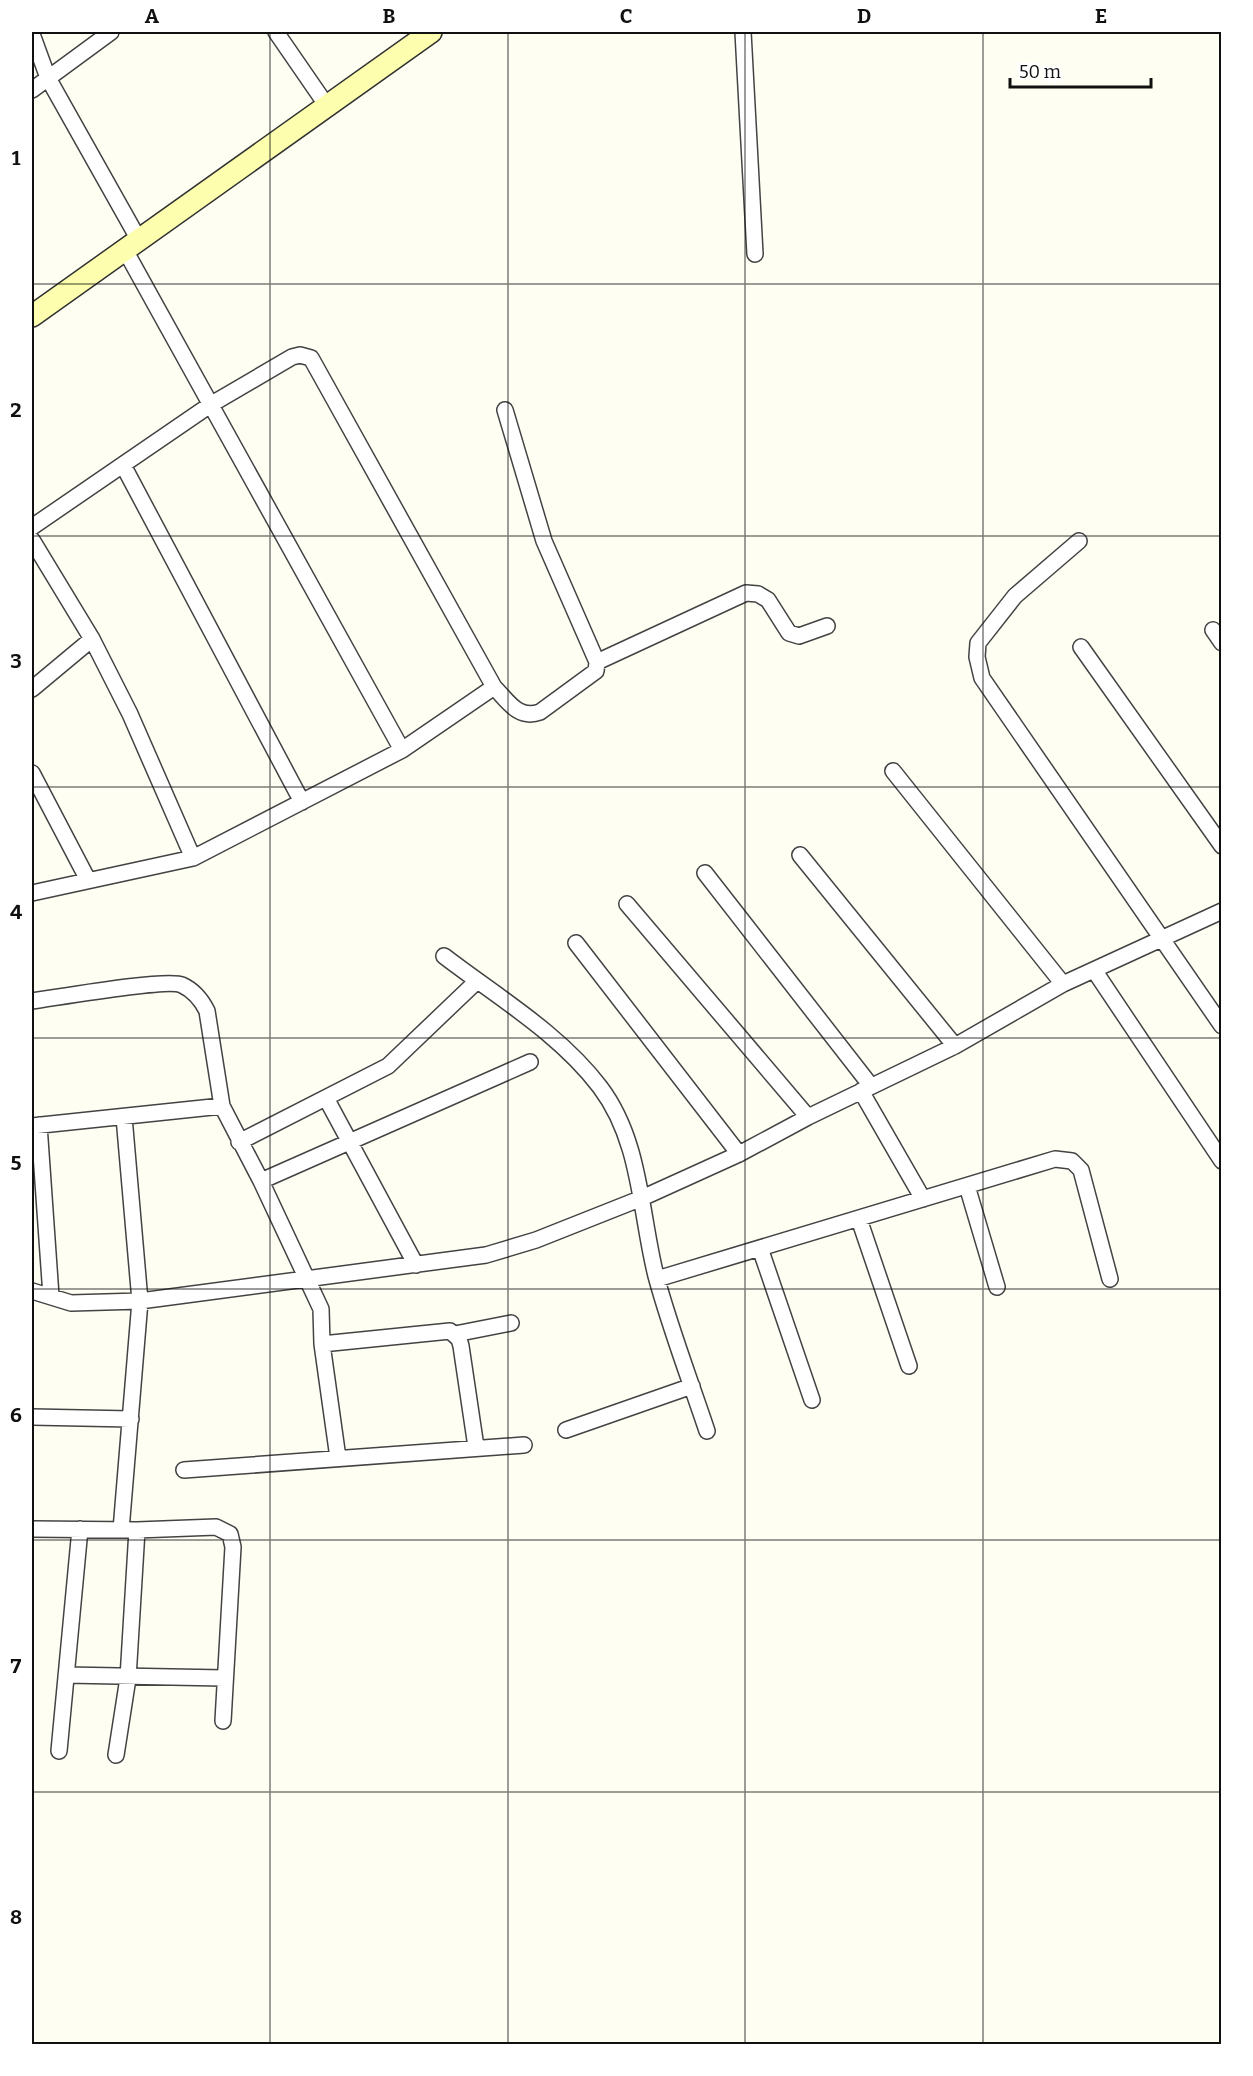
<svg xmlns="http://www.w3.org/2000/svg" width="1253" height="2076" font-family="Bitter,serif">
  <rect width="100%" height="100%" fill="#fffef3"/>
  <g fill="none" stroke-linecap="round" stroke-linejoin="round">
    <defs>
      <path id="minor" d="M 276,32 L 327,106
        M 743,32 L 755,254
        M 32,34 L 48,78 L 139,240
        M 32,90 L 111,32
        M 125,250 L 402,750
        M 123,465 L 302,802
        M 32,527 L 210,405 L 292,357 L 300,355 L 311,358 L 494,687 C 508,701 518,720 540,712 L 596,671 L 597,662 L 544,541 L 505,410
        M 32,540 L 92,639 L 130,714 L 193,858
        M 1079,541 L 1015,596 L 978,643 L 977,657 L 982,678 L 1222,1026
        M 1213,630 L 1222,643
        M 1081,647 L 1222,846
        M 597,662 L 746,593 L 758,594 L 768,600 L 789,633 L 799,636 L 827,626
        M 32,689 L 92,639
        M 893,771 L 1063,984
        M 32,773 L 88,880
        M 800,855 L 955,1046
        M 705,873 L 871,1086
        M 32,893 L 193,858 L 402,750 L 494,687
        M 627,904 L 808,1117
        M 576,943 L 739,1154
        M 444,956 C 496,996 559,1033 600,1087 C 641,1141 640,1212 656,1276 C 670,1328 690,1380 707,1431
        M 1094,970 L 1222,1161
        M 32,1001 C 55,998 168,978 182,985 C 193,990 202,1001 207,1011 L 222,1106 L 261,1181 L 321,1309 L 322,1344 L 338,1458
        M 861,1091 L 923,1199
        M 326,1098 L 416,1265
        M 39,1125 L 51,1296
        M 32,1126 L 222,1106
        M 239,1142 L 388,1066 L 477,981
        M 261,1181 L 530,1062
        M 967,1186 L 997,1287
        M 859,1219 L 909,1366
        M 760,1248 L 812,1400
        M 657,1279 L 1055,1159 L 1072,1161 L 1081,1170 L 1110,1279
        M 32,1291 L 71,1303 L 140,1301 L 486,1255 L 536,1240 L 642,1198 L 739,1154 L 808,1117 L 955,1046 L 1063,984 L 1222,911
        M 455,1334 L 511,1323
        M 322,1344 L 450,1331 L 459,1339 L 461,1346 L 476,1447
        M 32,1417 L 131,1419
        M 566,1430 L 692,1386
        M 184,1470 L 524,1445
        M 32,1529 L 137,1530 L 216,1527 L 230,1534 L 233,1547 L 223,1721
        M 121,1530 L 140,1301 L 124,1117
        M 66,1675 L 224,1678
        M 59,1751 L 80,1529
        M 116,1755 L 128,1678 L 137,1530"/>
      <path id="secondary" d="M 32,316 L 431,32"/>
    </defs>
    <use href="#minor" stroke="#434343" stroke-width="18"/>
    <use href="#secondary" stroke="#323232" stroke-width="24"/>
    <use href="#minor" stroke="#fff" stroke-width="15"/>
    <use href="#secondary" stroke="#fdffae" stroke-width="21"/>
  </g>
  <path fill="none" stroke="#101010" stroke-width="1.5" stroke-opacity="0.55" d="M 270,32 L 270,2044M 508,32 L 508,2044M 745,32 L 745,2044M 983,32 L 983,2044M 32,284 L 1222,284M 32,536 L 1222,536M 32,787 L 1222,787M 32,1038 L 1222,1038M 32,1289 L 1222,1289M 32,1540 L 1222,1540M 32,1792 L 1222,1792"/>
  <rect width="1253" height="2076" fill="none" stroke="#ffffff" stroke-width="66"/>
  <path d="M1010 78v9h141v-9" fill="none" stroke="#101010" stroke-width="3"/>
  <text x="1019" y="78" font-size="18" fill="#101010" stroke="#ffffff" stroke-width="4.5" paint-order="stroke">50 m</text>
  <rect x="33" y="33" width="1187" height="2010" fill="none" stroke="#101010" stroke-width="2"/>
  <g font-size="20" text-anchor="middle" font-weight="bold" fill="#101010">
    <text x="152" y="23">A</text>
    <text x="389" y="23">B</text>
    <text x="626" y="23">C</text>
    <text x="864" y="23">D</text>
    <text x="1101" y="23">E</text>
    <text x="16" y="165">1</text>
    <text x="16" y="417">2</text>
    <text x="16" y="668">3</text>
    <text x="16" y="919">4</text>
    <text x="16" y="1170">5</text>
    <text x="16" y="1422">6</text>
    <text x="16" y="1673">7</text>
    <text x="16" y="1924">8</text>
  </g>
</svg>
